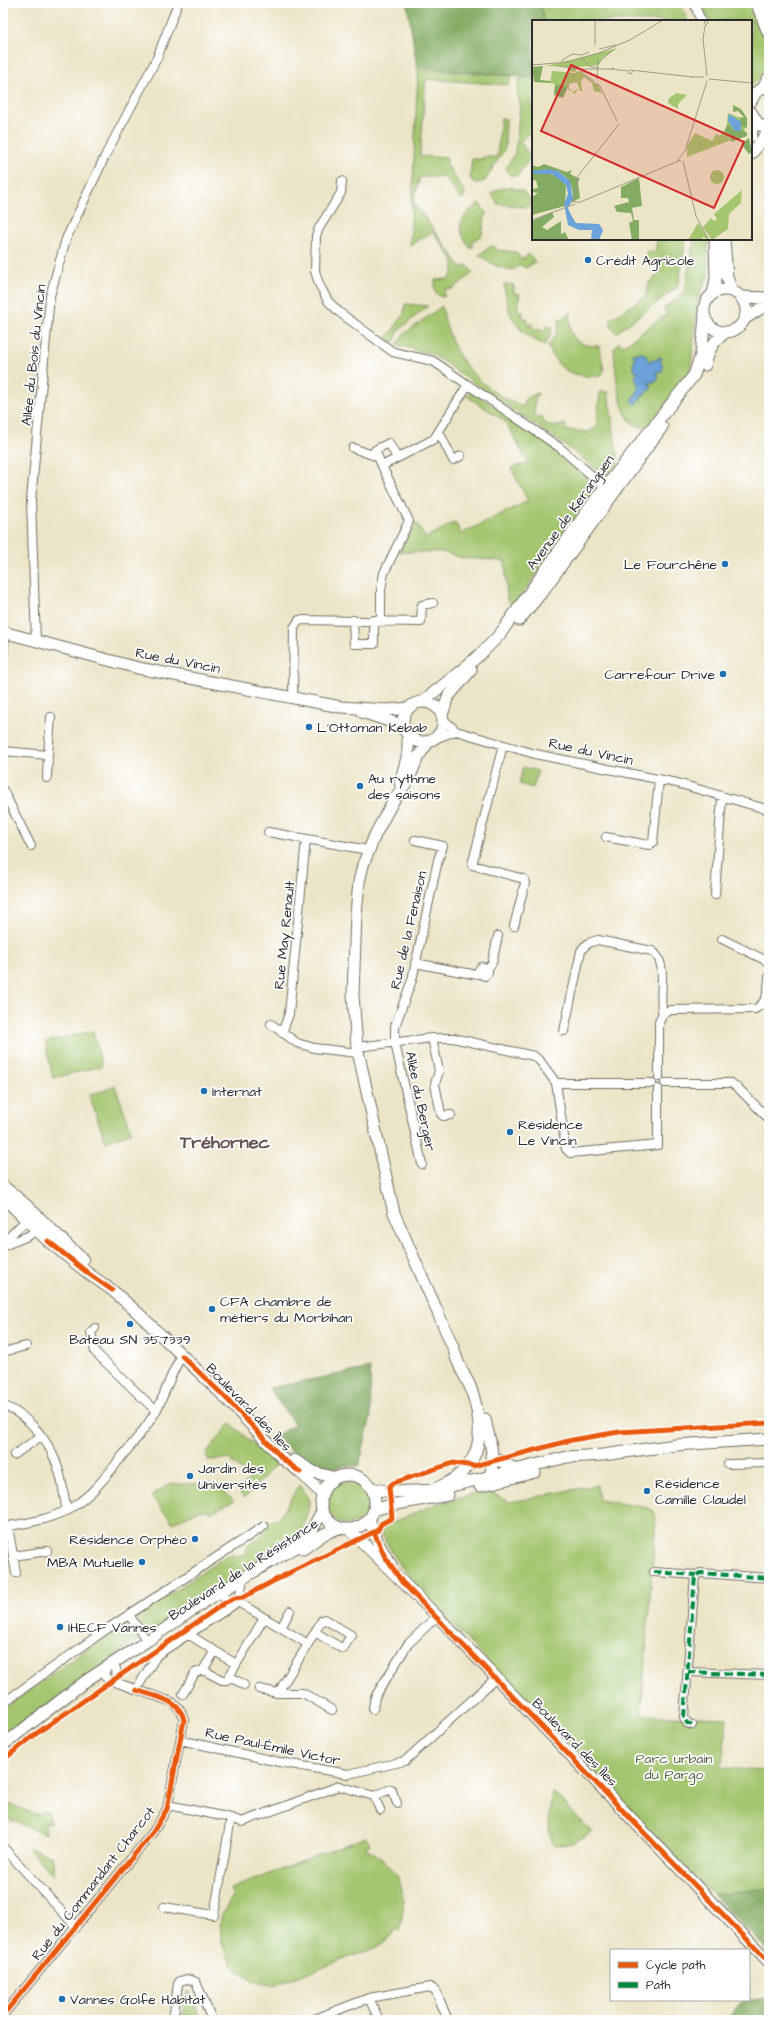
<svg xmlns="http://www.w3.org/2000/svg" width="772" height="2023" font-family="'Architects Daughter',sans-serif">
  <rect width="100%" height="100%" fill="#fff"/>
  <filter id="ink" filterUnits="userSpaceOnUse"><feTurbulence type="fractalNoise" baseFrequency=".025" numOctaves="2"/><feDisplacementMap in="SourceGraphic" scale="8" xChannelSelector="R" yChannelSelector="G"/><feConvolveMatrix kernelMatrix="1 2 1 2 8 2 1 2 1" color-interpolation-filters="sRGB"/></filter>
  <filter id="wash" filterUnits="userSpaceOnUse"><feTurbulence type="fractalNoise" baseFrequency=".012" numOctaves="4" result="noise"/><feDisplacementMap in="SourceGraphic" scale="16" xChannelSelector="R" yChannelSelector="G"/><feGaussianBlur stdDeviation="0.9" result="paint"/><feColorMatrix in="noise" values="0 0 0 0 0 0 0 0 0 0 0 0 0 0 0 0 0 1.4 0 .05"/><feComposite in="paint" operator="in"/></filter>
  <g filter="url(#wash)">
    <rect width="100%" height="100%" fill="#ece4c6"/>
    <path fill="#a4c66f" stroke="#68784d" d="M 540,3 L 680,3 L 688,21 L 544,21 Z
      M 710,3 L 769,3 L 769,79 L 762,77 L 751,86 L 751,21 L 709,21 L 702,6 Z
      M 418,69 L 511,76 L 509,85 L 426,79 L 420,156 L 447,158 L 447,164 L 465,193 L 464,197 L 461,199 L 444,177 L 420,177 L 413,202 L 462,268 L 467,265 L 473,273 L 453,289 L 445,289 L 444,297 L 439,296 L 435,292 L 435,280 L 449,279 L 453,272 L 454,261 L 433,232 L 410,245 Z
      M 520,77 L 533,78 L 533,93 L 531,96 L 533,107 L 533,131 L 520,141 L 531,157 L 518,175 L 509,175 L 506,168 L 514,155 L 516,145 L 520,103 L 517,93 Z
      M 501,118 L 506,119 L 505,148 L 485,181 L 478,183 L 473,182 L 470,178 L 472,159 L 483,159 L 483,157 L 497,157 Z
      M 510,187 L 523,191 L 533,203 L 526,207 L 498,204 L 491,193 L 499,189 Z
      M 479,203 L 486,213 L 482,235 L 471,242 L 474,246 L 471,248 C 454,227 459,219 479,203 Z
      M 657,239 L 686,239 L 679,283 L 676,288 L 616,333 L 611,328 L 611,319 L 646,296 L 649,283 L 660,273 L 654,263 L 650,265 L 645,256 L 647,251 L 655,252 Z
      M 694,239 L 708,239 L 708,275 L 698,300 L 691,366 L 688,374 L 648,427 C 644,427 639,427 636,425 C 618,418 615,365 614,349 L 619,342 L 623,346 L 667,314 L 664,308 L 681,295 L 685,289 Z
      M 491,246 L 496,247 L 496,250 L 516,252 L 521,260 L 529,254 L 535,262 L 526,268 L 520,265 L 512,270 L 496,266 L 479,255 Z
      M 504,284 L 514,285 L 514,293 L 520,294 L 517,311 L 523,312 L 522,317 L 528,319 L 527,324 L 532,324 L 532,328 L 545,331 L 546,326 L 552,327 L 551,334 L 545,345 C 514,331 508,316 504,284 Z
      M 405,304 L 428,306 L 399,330 L 394,343 L 386,339 L 404,314 Z
      M 442,306 C 450,356 476,387 523,407 L 526,398 L 538,393 L 535,400 L 534,417 L 543,418 L 543,422 L 553,427 L 566,424 L 565,430 L 588,432 L 596,428 L 600,392 L 602,391 L 608,392 L 618,459 L 617,465 L 608,476 L 605,476 L 566,446 L 432,354 L 397,345 L 403,335 Z
      M 571,312 C 567,336 574,346 599,346 L 604,370 L 602,375 C 597,378 592,376 586,376 C 563,373 559,367 548,347 L 557,332 L 559,321 Z
      M 474,393 L 561,452 L 598,487 L 514,606 L 507,600 L 505,561 L 462,558 L 442,552 L 398,552 L 416,522 L 425,538 L 455,522 L 461,534 L 528,501 L 511,468 L 528,463 L 505,421 L 465,395 Z
      M 523,767 L 538,771 L 533,788 L 519,784 Z
      M 93,1031 L 102,1066 L 53,1078 L 45,1042 Z
      M 115,1086 L 132,1132 L 106,1142 L 89,1096 Z
      M 231,1423 C 244,1438 262,1449 277,1463 L 245,1498 L 237,1491 L 250,1478 L 229,1459 L 208,1460 L 206,1453 Z
      M327 1503a21 21 0 1 1 42 0a21 21 0 1 1-42 0Z
      M 169,1484 L 217,1484 L 234,1501 L 210,1513 L 209,1510 L 198,1511 L 173,1523 L 151,1496 Z
      M 299,1485 C 320,1504 301,1514 304,1532 L 290,1541 L 288,1539 L 280,1544 L 274,1556 L 153,1632 L 143,1628 L 136,1617 L 228,1555 L 231,1554 L 238,1557 L 245,1555 L 248,1546 L 260,1537 L 269,1522 L 279,1518 Z
      M 597,1485 L 599,1500 L 649,1508 L 654,1511 L 656,1519 L 641,1715 L 727,1718 L 722,1768 L 769,1770 L 769,1924 L 739,1892 L 713,1895 L 422,1593 L 397,1561 L 381,1533 L 383,1528 L 389,1524 L 433,1505 L 485,1490 L 510,1502 Z
      M 124,1623 L 131,1624 L 137,1633 L 137,1641 L 3,1737 L 3,1709 Z
      M 553,1792 L 592,1832 L 573,1843 L 555,1846 C 546,1837 549,1803 553,1792 Z
      M 3,1802 L 38,1815 L 43,1811 L 49,1813 L 50,1823 L 45,1822 L 46,1834 L 3,1817 Z
      M 366,1837 L 370,1844 L 365,1847 C 371,1852 379,1855 385,1861 C 406,1879 406,1905 399,1930 L 393,1932 L 393,1935 L 380,1946 L 286,1981 L 274,1985 L 254,1982 L 236,1969 L 231,1963 L 222,1944 L 220,1924 L 222,1914 L 233,1896 L 230,1889 Z
      M 30,1848 L 52,1856 L 55,1875 L 53,1875 L 30,1851 Z
      M 188,1991 L 190,1992 L 201,2020 L 182,2020 Z"/>
    <path fill="#83ab62" stroke="#576b46" d="M 407,3 L 540,3 L 544,21 L 533,21 L 533,77 L 417,67 Z
      M 370,1368 L 371,1416 L 359,1466 L 343,1466 L 326,1470 L 298,1456 L 274,1436 L 295,1425 L 269,1388 Z
      M 769,1888 L 769,1952 L 713,1895 Z
      M 769,1998 L 769,2020 L 726,2020 L 742,2001 Z"/>
    <path fill="#6aa2d9" stroke="#4a6682" d="M 639,352 L 646,355 L 648,361 L 650,362 L 651,359 L 658,360 L 658,357 L 662,358 L 660,363 L 663,364 L 662,372 L 656,371 L 656,374 L 658,374 L 658,380 L 655,380 L 655,382 L 649,382 L 649,384 L 651,385 L 651,390 L 648,390 L 644,395 L 641,395 L 641,400 L 637,400 L 637,405 L 632,402 L 633,396 L 635,396 L 639,388 L 635,376 L 639,372 L 635,371 L 633,365 L 635,357 L 633,356 L 633,353 L 638,354 Z"/>
  </g>
  <g filter="url(#ink)">
    <g fill="none" stroke-linecap="round" stroke-linejoin="round">
      <defs>
        <path id="street" d="M 694,3 L 701,21
          M 342,181 L 341,193 L 319,228 L 316,236 L 315,271 L 319,284 L 328,301 L 339,312 L 393,352 L 433,361 L 559,447 L 605,487
          M 439,432 L 453,460 L 461,456
          M 353,448 L 378,457
          M 382,466 L 375,450 L 389,443 L 397,458
          M 353,620 L 354,644 L 374,644 L 374,620
          M 381,621 L 381,590 L 384,573 L 409,521 L 382,466 L 434,439 L 467,386
          M 36,642 L 31,500 L 50,296 L 66,239 L 106,154 L 157,58 L 178,3
          M 3,658 L 5,632
          M 293,697 L 294,628 L 299,620 L 421,622 L 422,605 L 433,603
          M 443,719 L 456,731 L 535,754 L 677,783 L 769,810
          M 434,739 L 456,731
          M 503,745 L 472,865 L 524,879 L 525,883 L 514,926
          M 3,751 L 48,755 L 51,717
          M 47,778 L 48,755
          M 3,790 L 31,846
          M 268,832 L 368,850
          M 606,837 L 649,845 L 653,842 L 659,780
          M 415,840 L 443,846 L 438,860 L 412,980 L 395,1026 L 395,1043 L 422,1164
          M 715,895 L 722,796
          M 722,939 L 769,962
          M 415,963 L 472,974 L 479,973
          M 488,968 L 481,967 L 479,970 L 480,974 L 485,976 L 488,973 L 488,968 L 492,963 L 498,936
          M 271,1024 L 297,1043 L 314,1048 L 358,1053
          M 564,1031 L 581,951 C 585,944 590,942 598,940 L 652,951 C 670,963 657,995 663,1014
          M 282,1033 L 289,1014 L 306,839
          M 432,1038 L 439,1071 L 435,1084 L 441,1114 L 443,1116 L 451,1115
          M 357,1047 L 432,1038 L 453,1038 L 534,1056 L 540,1061 L 556,1083 L 566,1149 L 570,1153 L 658,1145 L 658,1089
          M 659,1077 L 659,1022 L 663,1014 L 671,1010 L 755,1009 C 768,1002 768,992 769,977
          M 556,1083 L 652,1083
          M 665,1083 L 731,1083 L 738,1088 L 769,1119
          M 3,1243 L 26,1220 L 30,1218
          M 3,1246 L 28,1236 L 40,1228
          M 95,1328 L 91,1332 L 95,1352 L 156,1411
          M 3,1352 L 26,1346
          M 3,1405 C 31,1417 51,1443 59,1471 C 63,1484 64,1498 67,1511
          M 14,1455 L 41,1436
          M 728,1464 L 769,1463
          M 8,1526 L 16,1573
          M 3,1527 C 69,1517 83,1507 123,1455 C 135,1441 147,1427 156,1411 C 166,1393 170,1373 182,1356
          M 13,1556 L 47,1551
          M 654,1572 L 696,1575
          M 224,1597 L 233,1602 L 238,1602 L 308,1644 L 322,1620 L 324,1619 L 351,1635 L 343,1649 L 315,1632
          M 129,1615 L 147,1641
          M 281,1628 L 290,1611
          M 188,1634 L 215,1651
          M 236,1664 L 215,1651 L 203,1670 L 222,1680 L 227,1680 L 264,1618
          M 116,1669 L 117,1683
          M 688,1672 L 769,1675
          M 229,1676 L 244,1685
          M 259,1689 L 278,1693 L 308,1644
          M 136,1690 L 157,1655 L 238,1602 L 242,1585
          M 278,1693 L 303,1693 L 332,1710
          M 183,1694 L 195,1673 L 203,1670
          M 3,1703 L 107,1629 L 264,1526
          M 373,1709 L 375,1697 L 408,1644 L 437,1616
          M 692,1725 L 687,1723 L 684,1717 L 695,1576 L 700,1573 L 769,1578
          M 180,1740 L 279,1762 L 348,1774 L 405,1761 L 496,1678
          M 374,1796 L 391,1789 L 397,1803
          M 168,1805 L 231,1818 L 242,1822 L 339,1786 L 374,1796 L 380,1810
          M 3,1847 L 75,1926
          M 164,1907 L 214,1915 L 231,1818
          M 369,1998 L 379,2020
          M 3,2015 L 153,1832 L 167,1809 L 184,1720 L 181,1711 L 172,1702 L 112,1681 L 105,1677 L 104,1669
          M 173,2020 L 178,1984 L 180,1981 L 187,1979 L 196,1982 L 212,2020
          M 312,2020 L 369,1998 L 430,1987 L 436,1991 L 448,2020"/>
        <path id="secondary" d="M 751,101 L 756,92 L 769,85
          M 751,112 L 758,124 L 769,129
          M 751,136 L 753,125 L 752,116
          M 751,154 L 769,131
          M 724,239 L 727,277 L 732,291
          M704 311a21 21 0 1 1 42 0a21 21 0 1 1-42 0Z
          M 713,294 L 716,278 L 715,239
          M 741,297 L 769,298
          M 746,318 L 769,303
          M 705,365 C 708,351 713,341 725,333
          M 519,620 L 542,592 L 662,427
          M 3,632 L 138,668 L 341,707 L 387,710 L 409,708
          M 422,702 C 449,680 477,660 500,634 L 596,499 L 694,375 L 701,355 L 705,317
          M403 722a20 20 0 1 1 40 0a20 20 0 1 1-40 0Z
          M 362,712 L 404,726
          M 442,715 L 448,697 L 471,670
          M 400,783 L 408,754 L 408,734
          M 3,1186 L 26,1205 L 83,1260
          M 3,1197 L 48,1241 L 89,1274 L 112,1290 L 138,1313 L 226,1398 L 283,1459 L 300,1472 L 322,1494
          M 485,1419 C 488,1436 499,1464 487,1480
          M 491,1456 L 515,1469
          M 294,1460 L 314,1472 L 335,1478
          M321 1502a27 27 0 1 1 54 0a27 27 0 1 1-54 0Z
          M 480,1486 L 535,1472
          M 371,1488 L 390,1492 L 436,1490 L 567,1457 L 603,1455 L 676,1445 L 769,1439
          M 425,1492 C 479,1476 489,1440 471,1389 C 468,1380 462,1373 459,1364 C 456,1359 455,1352 453,1347 L 394,1213 L 357,1047 L 353,995 L 356,914 L 359,882 L 363,865 L 375,835 L 393,801 L 409,779 L 418,757 L 429,741
          M 374,1510 L 391,1505 L 448,1495
          M 369,1519 L 379,1545 L 391,1565
          M 350,1530 L 437,1616 L 769,1962
          M 303,1549 L 324,1534 L 339,1528
          M 3,1745 L 87,1680 L 147,1641 L 210,1598 L 302,1543 L 312,1530 L 322,1511"/>
        <path id="highway" d="M 758,3 L 769,31
          M 766,86 L 769,80"/>
      </defs>
      <use href="#street" stroke="#6f6c61" stroke-width="10"/>
      <use href="#secondary" stroke="#6f6c61" stroke-width="13"/>
      <use href="#highway" stroke="#6f6c61" stroke-width="16"/>
      <use href="#street" stroke="#fff" stroke-width="8"/>
      <use href="#secondary" stroke="#fff" stroke-width="11"/>
      <use href="#highway" stroke="#fff" stroke-width="14"/>
      <path stroke="#00873e" stroke-width="4" stroke-dasharray="8 4" stroke-linecap="butt" d="M 654,1572 L 696,1575
        M 688,1672 L 769,1675
        M 692,1725 L 687,1723 L 684,1717 L 695,1576 L 700,1573 L 769,1578"/>
      <defs>
        <path id="cycleway" d="M 48,1241 L 89,1274 L 112,1290
          M 182,1356 L 226,1398 L 283,1459 L 300,1472
          M 374,1532 L 384,1555 L 402,1582 L 769,1962
          M 3,1760 L 37,1733 L 226,1602 L 235,1598 L 243,1597 L 289,1573 L 378,1530 L 381,1524 L 392,1518 L 389,1487 L 393,1483 L 453,1463 L 474,1466 L 572,1440 L 619,1432 L 769,1423
          M 3,2015 L 153,1832 L 167,1809 L 184,1720 C 180,1699 153,1696 136,1690"/>
      </defs>
      <use href="#cycleway" stroke="#fff" stroke-width="8"/>
      <use href="#cycleway" stroke="#e8590c" stroke-width="5"/>
    </g>
  </g>
  <g fill="#1f6fb2" stroke="#fff" stroke-width="1.5">
    <circle cx="588" cy="260" r="4"/>
    <circle cx="725" cy="564" r="4"/>
    <circle cx="723" cy="674" r="4"/>
    <circle cx="309" cy="727" r="4"/>
    <circle cx="360" cy="786" r="4"/>
    <circle cx="204" cy="1091" r="4"/>
    <circle cx="510" cy="1132" r="4"/>
    <circle cx="212" cy="1309" r="4"/>
    <circle cx="130" cy="1324" r="4"/>
    <circle cx="190" cy="1476" r="4"/>
    <circle cx="647" cy="1491" r="4"/>
    <circle cx="195" cy="1539" r="4"/>
    <circle cx="142" cy="1562" r="4"/>
    <circle cx="60" cy="1627" r="4"/>
    <circle cx="62" cy="1999" r="4"/>
  </g>
  <g text-anchor="middle" stroke-width="3.5" stroke-linejoin="round" paint-order="stroke">
    <g font-size="14" fill="#2b2b2b" stroke="#fff" text-anchor="start">
      <text x="596" y="265">Crédit Agricole</text>
      <text x="717" y="569" text-anchor="end">Le Fourchêne</text>
      <text x="715" y="679" text-anchor="end">Carrefour Drive</text>
      <text x="317" y="732">L'Ottoman Kebab</text>
      <text x="368" y="783">Au rythme<tspan x="368" dy="16">des saisons</tspan></text>
      <text x="212" y="1096">Internat</text>
      <text x="518" y="1129">Résidence<tspan x="518" dy="16">Le Vincin</tspan></text>
      <text x="220" y="1306">CFA chambre de<tspan x="220" dy="16">métiers du Morbihan</tspan></text>
      <text x="130" y="1344" text-anchor="middle">Bateau SN 357339</text>
      <text x="198" y="1473">Jardin des<tspan x="198" dy="16">Universités</tspan></text>
      <text x="655" y="1488">Résidence<tspan x="655" dy="16">Camille Claudel</tspan></text>
      <text x="187" y="1544" text-anchor="end">Résidence Orphéo</text>
      <text x="134" y="1567" text-anchor="end">MBA Mutuelle</text>
      <text x="68" y="1632">IHECF Vannes</text>
      <text x="70" y="2004">Vannes Golfe Habitat</text>
    </g>
    <g font-size="14" fill="#2b2b2b" stroke="#fff">
      <text transform="translate(33 355) rotate(-84)" y="5">Allée du Bois du Vincin</text>
      <text transform="translate(570 512) rotate(-54)" y="5">Avenue de Keranguen</text>
      <text transform="translate(178 660) rotate(11)" y="5">Rue du Vincin</text>
      <text transform="translate(591 751) rotate(12)" y="5">Rue du Vincin</text>
      <text transform="translate(408 930) rotate(-77)" y="5">Rue de la Fenaison</text>
      <text transform="translate(284 935) rotate(-84)" y="5">Rue May Renault</text>
      <text transform="translate(421 1101) rotate(78)" y="5">Allée du Berger</text>
      <text transform="translate(249 1407) rotate(46)" y="5">Boulevard des Îles</text>
      <text transform="translate(243 1569) rotate(-33)" y="5">Boulevard de la Résistance</text>
      <text transform="translate(575 1742) rotate(46)" y="5">Boulevard des Îles</text>
      <text transform="translate(273 1746) rotate(12)" y="5">Rue Paul-Émile Victor</text>
      <text transform="translate(93 1883) rotate(-52)" y="5">Rue du Commandant Charcot</text>
    </g>
    <g font-size="14" fill="#556143" stroke="#fff">
      <text x="674" y="1763">Parc urbain<tspan x="674" dy="16">du Pargo</tspan></text>
    </g>
    <g font-size="18" font-weight="bold" fill="#655250" stroke="#fff">
      <text x="225" y="1148">Tréhornec</text>
    </g>
  </g>
  <g transform="translate(532 20)">
    <rect width="220" height="220" fill="#ece4c6"/>
    <path d="M 86,28 L 70,38 L 67,45 L 46,47 L 43,52 L 36,51 L 36,47 L 14,46 ZM 20,51 L 43,53 L 47,51 L 67,66 L 70,73 L 62,71 L 60,63 L 52,57 L 49,61 L 50,71 L 48,71 L 45,62 L 37,64 L 37,68 L 41,72 L 46,69 L 43,74 L 36,69 L 36,67 L 18,63 ZM 145,73 L 155,75 L 146,84 L 146,89 L 136,83 L 137,78 ZM 196,93 L 206,97 L 214,97 L 212,115 L 155,137 L 155,126 L 163,113 L 180,121 L 184,114 L 188,116 L 191,111 L 194,112 ZM178 157a7 7 0 1 1 14 0a7 7 0 1 1-14 0ZM 210,170 L 209,183 L 197,194 L 196,209 L 180,220 L 171,207 L 179,198 L 182,201 L 185,199 L 182,194 ZM 166,203 L 167,204 L 177,220 L 171,217 L 169,220 L 156,220 Z" fill="#a4c66f"/>
    <path d="M 11,46 L 8,60 L 18,61 L 18,63 L 2,62 L 0,47 ZM 23,64 L 36,67 L 31,78 L 22,75 ZM 201,85 L 209,89 L 215,98 L 215,108 L 209,106 L 207,100 L 212,97 L 206,91 L 201,92 ZM 196,104 L 203,111 L 211,110 L 215,113 L 215,116 L 199,122 L 200,115 L 192,111 ZM 217,118 L 220,133 L 217,134 L 209,124 ZM 12,144 L 35,152 L 40,150 L 38,154 L 48,159 L 46,162 L 48,178 L 39,183 L 41,174 L 39,165 L 34,157 L 26,151 L 0,151 L 0,145 L 6,147 ZM 14,153 L 25,156 L 34,165 L 33,186 L 0,195 L 0,177 L 6,173 L 0,172 L 0,169 L 6,168 L 4,160 L 0,161 L 0,154 ZM 107,158 L 110,186 L 100,188 L 102,200 L 107,200 L 107,220 L 100,220 L 97,203 L 101,201 L 99,193 L 85,192 L 82,186 L 97,182 L 96,178 L 89,178 L 89,167 ZM 20,192 L 22,197 L 10,207 L 15,210 L 29,201 L 29,214 L 33,212 L 37,220 L 0,220 L 0,201 Z" fill="#83ab62"/>
    <path d="M 197,94 L 209,102 L 209,111 L 203,111 L 196,101 ZM 15,149 L 26,151 L 38,161 L 41,179 L 36,188 L 39,195 L 44,203 L 67,204 L 71,210 L 67,220 L 59,220 L 60,210 L 47,210 L 36,205 L 32,184 L 36,174 L 34,165 L 20,154 L 0,154 L 0,151 Z" fill="#6aa2d9"/>
    <path fill="none" stroke="#9f9a88" stroke-width="1" d="M 63,0 L 63,25M 174,5 L 172,2 L 175,0 L 176,3 L 173,6 L 171,19 L 175,56M 67,29 L 84,25M 49,37 L 57,46 L 67,48M 29,41 L 40,34 L 50,35 L 57,32M 66,43 L 81,30M 0,45 L 36,42 L 67,33 L 98,20 L 131,0M 26,46 L 46,49M 82,48 L 79,49 L 96,51M 50,49 L 79,49M 48,51 L 62,61M 101,51 L 99,54 L 96,53 L 98,50 L 161,57M 159,57 L 172,57M 65,59 L 66,40M 177,59 L 220,63M 63,63 L 68,66 L 85,101M 145,141 L 153,131 L 175,61M 151,141 L 164,196 L 177,220M 46,182 L 42,182 L 46,156 L 87,104M 46,183 L 149,140M 0,200 L 43,184"/>
    <path fill="#d62828" fill-opacity="0.15" stroke="#d62828" stroke-width="2" d="M 39,45 L 212,122 L 182,188 L 9,111 Z"/>
    <rect width="220" height="220" fill="none" stroke="#2b2b2b" stroke-width="2"/>
  </g>
  <rect width="772" height="2023" fill="none" stroke="#fff" stroke-width="16"/>
  <rect x="610" y="1949" width="140" height="52" fill="#ffffff" stroke="#aaaaaa"/>
  <rect x="618" y="1962" width="20" height="6" fill="#e8590c" stroke="#aaaaaa"/>
  <text x="646" y="1969" font-size="12" fill="#2b2b2b">Cycle path</text>
  <rect x="618" y="1982" width="20" height="6" fill="#00873e" stroke="#aaaaaa"/>
  <text x="646" y="1989" font-size="12" fill="#2b2b2b">Path</text>
</svg>
